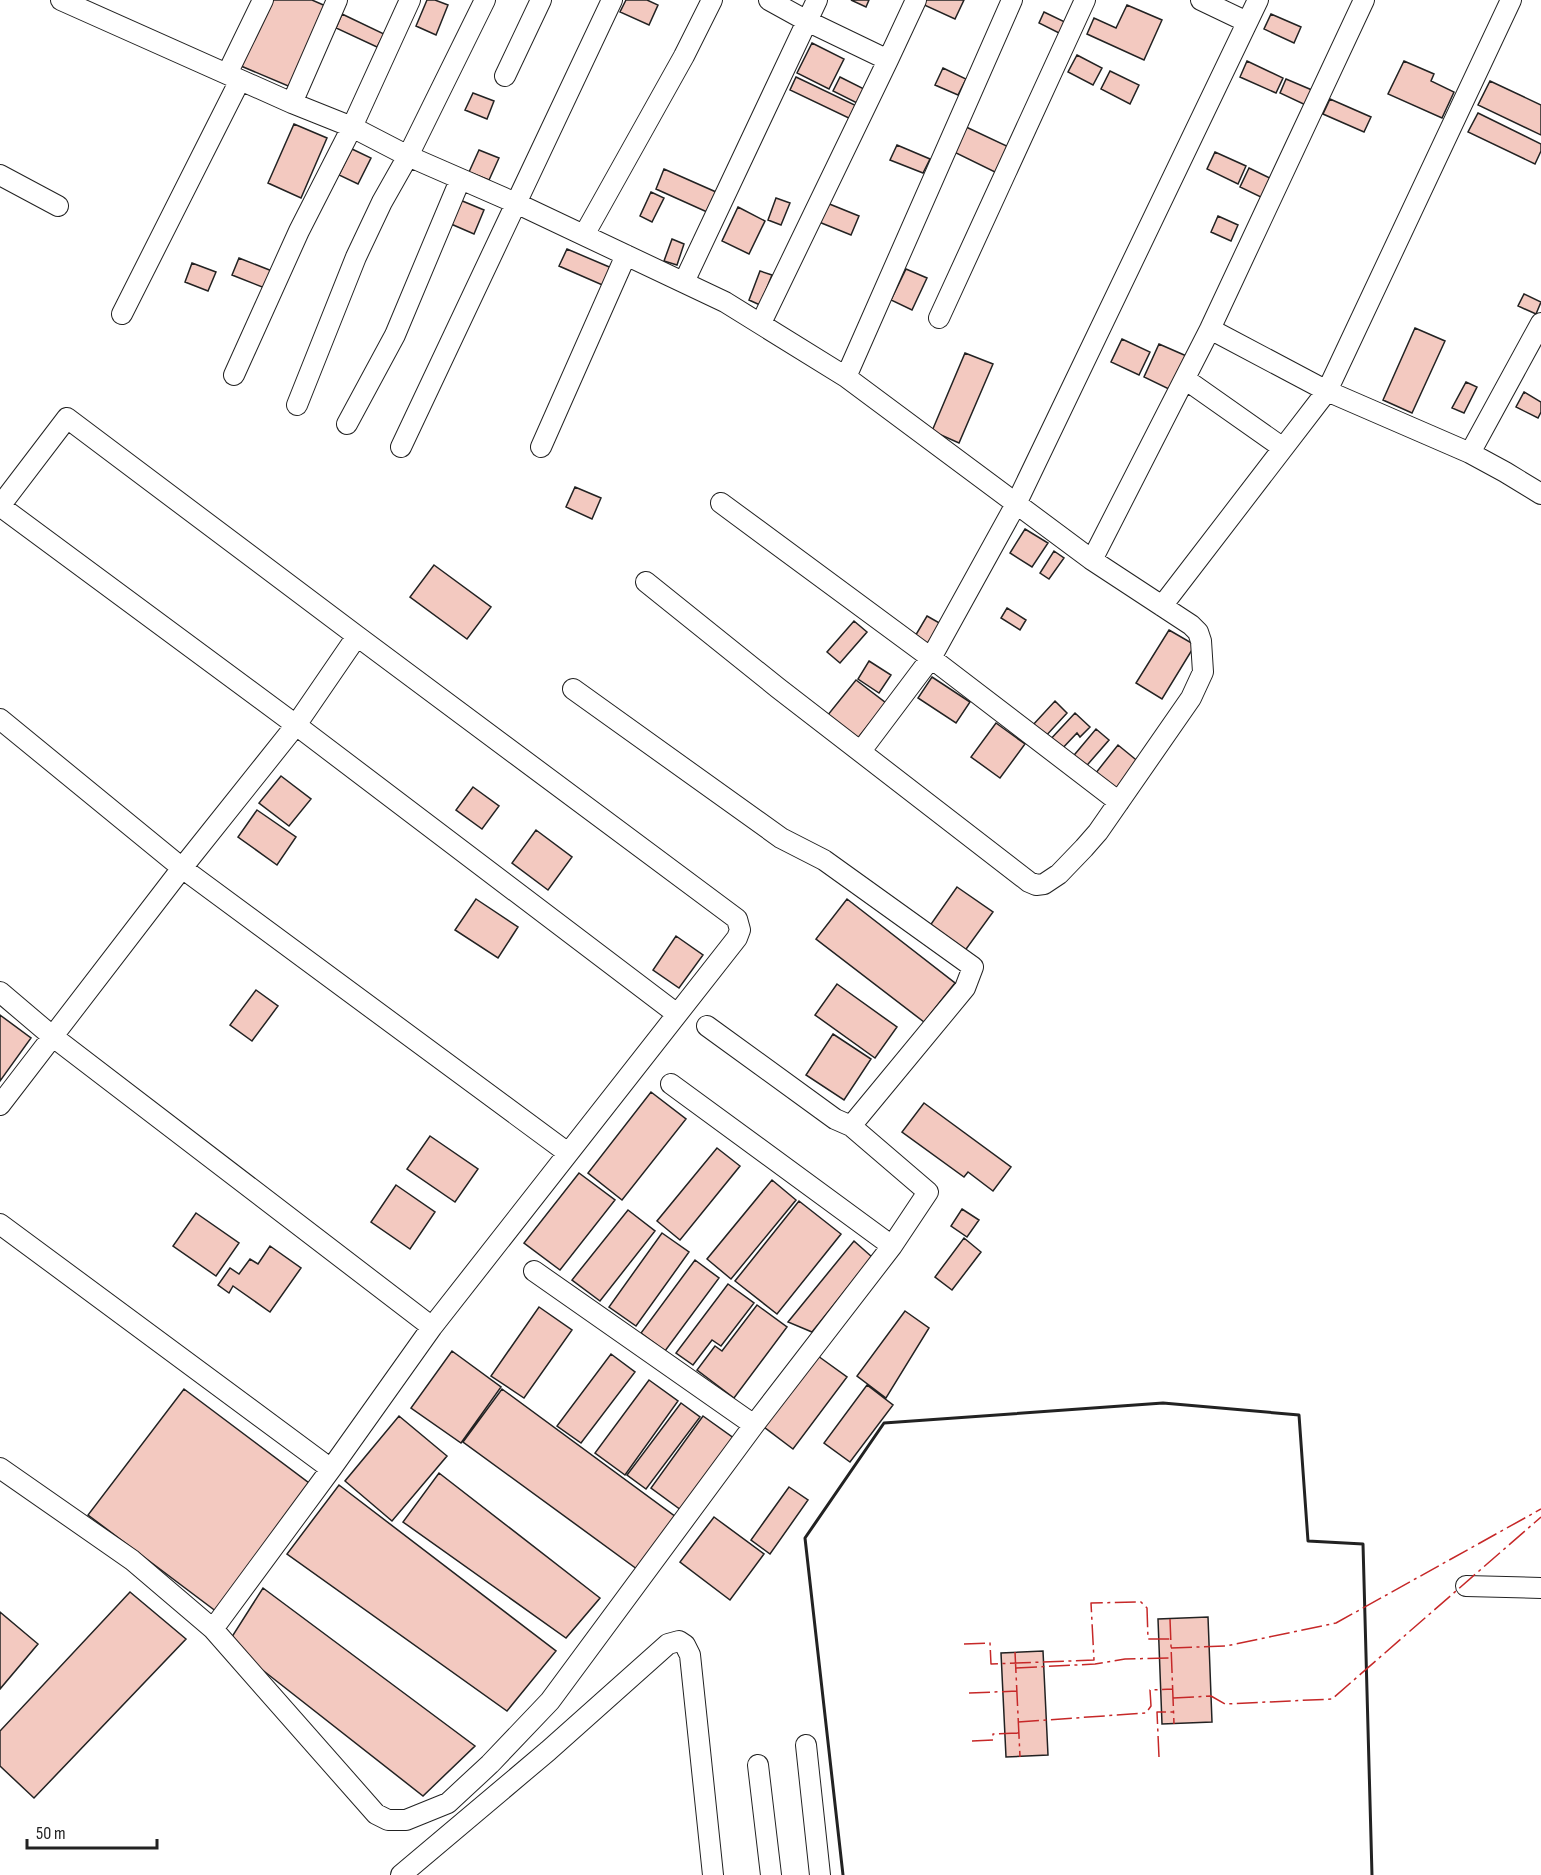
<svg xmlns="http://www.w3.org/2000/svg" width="1541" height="1875" font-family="'Sofia Sans Condensed',sans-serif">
  <rect width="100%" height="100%" fill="#fff"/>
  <path fill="#f3c9c0" stroke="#222" stroke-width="1.5" d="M 270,0 L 312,0 L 328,7 L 293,88 L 241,66 Z
    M 427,0 L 435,0 L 448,5 L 436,35 L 416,26 Z
    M 626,0 L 647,0 L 658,5 L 649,25 L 620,12 Z
    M 851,0 L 869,0 L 866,7 Z
    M 924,0 L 964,0 L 955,19 L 922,4 Z
    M 1127,5 L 1162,20 L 1144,60 L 1087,34 L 1094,18 L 1116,28 Z
    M 1044,12 L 1067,23 L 1061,34 L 1039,23 Z
    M 342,14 L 384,34 L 377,47 L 336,28 Z
    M 1271,14 L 1301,27 L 1294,43 L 1264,29 Z
    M 812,43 L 844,59 L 829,89 L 797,73 Z
    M 1077,55 L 1102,68 L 1093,85 L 1068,72 Z
    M 1247,61 L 1283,78 L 1276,93 L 1240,77 Z
    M 1404,61 L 1434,74 L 1431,81 L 1454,92 L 1442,118 L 1388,94 Z
    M 943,68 L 966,79 L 958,95 L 935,85 Z
    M 1110,71 L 1139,85 L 1130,104 L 1101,89 Z
    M 796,77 L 861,108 L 855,121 L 790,90 Z
    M 840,77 L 868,91 L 861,105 L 833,91 Z
    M 1286,79 L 1319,93 L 1312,108 L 1280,93 Z
    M 1490,81 L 1541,105 L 1541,135 L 1478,105 Z
    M 473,93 L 494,101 L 487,119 L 465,110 Z
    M 1330,99 L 1371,117 L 1364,132 L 1323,114 Z
    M 1478,113 L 1541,144 L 1541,151 L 1535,164 L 1468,132 Z
    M 294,124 L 327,138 L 301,198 L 268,183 Z
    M 964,126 L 1011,148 L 999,174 L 952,151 Z
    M 897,145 L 930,159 L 923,173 L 890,160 Z
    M 352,149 L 371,158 L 358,184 L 339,175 Z
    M 479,150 L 499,158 L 489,180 L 469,172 Z
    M 1215,152 L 1246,166 L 1238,184 L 1207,169 Z
    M 1249,168 L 1276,181 L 1267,200 L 1240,187 Z
    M 664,169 L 716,192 L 707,212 L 656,189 Z
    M 651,192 L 664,198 L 652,222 L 640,216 Z
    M 776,198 L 790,203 L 781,225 L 768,220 Z
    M 460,200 L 484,210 L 474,234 L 451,224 Z
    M 827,203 L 859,216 L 851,235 L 819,222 Z
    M 738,207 L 765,221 L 749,254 L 722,241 Z
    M 1218,216 L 1238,225 L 1231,241 L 1211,232 Z
    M 672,239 L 684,244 L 677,265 L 664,261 Z
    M 567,249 L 614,269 L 607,287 L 559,266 Z
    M 239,258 L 277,273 L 270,290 L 232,275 Z
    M 192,263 L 216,272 L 208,291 L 185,282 Z
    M 906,269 L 927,278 L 912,310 L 891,300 Z
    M 760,271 L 772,275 L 760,305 L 749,300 Z
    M 1524,294 L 1541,302 L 1536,314 L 1518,306 Z
    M 1415,328 L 1445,341 L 1412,413 L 1383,400 Z
    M 1122,339 L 1150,352 L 1139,375 L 1111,362 Z
    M 1159,344 L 1191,358 L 1175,392 L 1144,377 Z
    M 965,353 L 993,364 L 959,443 L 932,431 Z
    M 1466,382 L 1477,387 L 1464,413 L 1452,408 Z
    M 1524,392 L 1541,402 L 1541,412 L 1538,418 L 1516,407 Z
    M 575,487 L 601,498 L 592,519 L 566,507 Z
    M 1025,529 L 1048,543 L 1032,567 L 1010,553 Z
    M 1054,551 L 1064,558 L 1049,579 L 1040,573 Z
    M 434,565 L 491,607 L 467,639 L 410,597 Z
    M 1007,608 L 1026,620 L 1020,630 L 1001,618 Z
    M 927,616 L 943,625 L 929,647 L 914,638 Z
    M 854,621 L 867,632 L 840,663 L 827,652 Z
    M 1169,630 L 1195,645 L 1162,699 L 1136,683 Z
    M 869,661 L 891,675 L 879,693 L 858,679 Z
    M 932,677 L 970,702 L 956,723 L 918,698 Z
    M 856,680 L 886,703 L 857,739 L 827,716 Z
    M 1055,701 L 1067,713 L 1044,738 L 1032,726 Z
    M 1075,713 L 1090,727 L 1080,737 L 1077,733 L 1059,752 L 1048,742 Z
    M 996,723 L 1025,744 L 1000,778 L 971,757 Z
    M 1096,729 L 1109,740 L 1082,771 L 1070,760 Z
    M 1118,745 L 1140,763 L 1117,791 L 1095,774 Z
    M 281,776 L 311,799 L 289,826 L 259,803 Z
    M 473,787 L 499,806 L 482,829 L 456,810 Z
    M 257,810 L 296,837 L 277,865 L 238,837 Z
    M 536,830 L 572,857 L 548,890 L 512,863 Z
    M 957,887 L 993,912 L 964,952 L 929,927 Z
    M 476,899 L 518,927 L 498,958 L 455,930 Z
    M 847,899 L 955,983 L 924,1022 L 816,939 Z
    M 676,936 L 703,955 L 679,988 L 653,970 Z
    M 837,984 L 897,1027 L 875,1058 L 815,1015 Z
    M 256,990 L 278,1006 L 252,1041 L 230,1025 Z
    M 0,1015 L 31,1038 L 0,1081 Z
    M 833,1034 L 871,1059 L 844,1100 L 806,1075 Z
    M 651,1092 L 686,1119 L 622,1200 L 588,1173 Z
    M 924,1103 L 1011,1167 L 993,1191 L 968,1172 L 964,1177 L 902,1132 Z
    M 430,1136 L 478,1169 L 455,1202 L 407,1169 Z
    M 717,1148 L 740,1166 L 680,1240 L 657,1221 Z
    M 579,1173 L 615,1200 L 560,1270 L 524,1243 Z
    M 772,1180 L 796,1200 L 731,1279 L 707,1259 Z
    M 396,1185 L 435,1212 L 410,1249 L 371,1222 Z
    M 799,1201 L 841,1234 L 777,1314 L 735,1281 Z
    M 962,1209 L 979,1220 L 967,1237 L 951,1226 Z
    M 628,1210 L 655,1231 L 600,1301 L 572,1280 Z
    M 196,1213 L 239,1243 L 216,1276 L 173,1246 Z
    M 662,1233 L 689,1252 L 636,1326 L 609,1307 Z
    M 964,1238 L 981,1252 L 952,1290 L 935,1277 Z
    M 854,1241 L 872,1257 L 812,1332 L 788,1322 Z
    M 270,1246 L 301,1268 L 270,1312 L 233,1286 L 229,1293 L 218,1285 L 230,1268 L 239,1274 L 250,1259 L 258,1264 Z
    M 695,1260 L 719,1278 L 665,1351 L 641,1333 Z
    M 728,1284 L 754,1303 L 721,1346 L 712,1340 L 693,1365 L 676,1353 Z
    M 757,1305 L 787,1327 L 734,1398 L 697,1370 L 715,1346 L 722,1351 Z
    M 539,1307 L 572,1330 L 524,1398 L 491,1376 Z
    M 905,1311 L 929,1328 L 886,1398 L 857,1376 Z
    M 452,1351 L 501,1387 L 461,1443 L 411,1408 Z
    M 611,1354 L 635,1372 L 581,1443 L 557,1426 Z
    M 818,1356 L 847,1377 L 793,1449 L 764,1427 Z
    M 649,1380 L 678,1401 L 625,1475 L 595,1453 Z
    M 867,1385 L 893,1405 L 850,1462 L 824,1443 Z
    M 184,1389 L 313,1486 L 217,1612 L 88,1515 Z
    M 502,1389 L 680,1520 L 641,1572 L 463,1442 Z
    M 681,1403 L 700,1417 L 646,1489 L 627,1475 Z
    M 399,1416 L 447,1456 L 392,1521 L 345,1481 Z
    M 703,1416 L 735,1439 L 681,1510 L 651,1488 Z
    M 439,1473 L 600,1598 L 566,1638 L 403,1522 Z
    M 339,1485 L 556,1651 L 507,1711 L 287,1554 Z
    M 789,1487 L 808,1500 L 770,1554 L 751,1540 Z
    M 714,1517 L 764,1554 L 730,1600 L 680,1562 Z
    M 263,1588 L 475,1746 L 423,1796 L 228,1643 Z
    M 130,1592 L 186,1639 L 34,1798 L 0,1766 L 0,1731 Z
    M 0,1612 L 38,1644 L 0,1689 Z
    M 1208,1617 L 1212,1722 L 1162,1724 L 1158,1619 Z
    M 1043,1651 L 1048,1755 L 1006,1757 L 1001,1653 Z"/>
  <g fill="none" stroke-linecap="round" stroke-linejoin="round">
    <defs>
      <path id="minor" d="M 61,0 L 292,103 L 352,127 L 408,156 L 518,204 L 725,302 L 846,377 L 1092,560 L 1191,625 L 1198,632 L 1201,641 L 1203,672 L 1191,698 L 1098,832 L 1084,848 L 1059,874 L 1044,884 L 1036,885 L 1029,882 L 778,688 L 646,582
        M 769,0 L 807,21 L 888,60
        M 1201,0 L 1247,22
        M 227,74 L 263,0
        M 505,76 L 541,0
        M 292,103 L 337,0
        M 0,175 L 58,206
        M 584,235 L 684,56 L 712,0
        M 684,282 L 817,0
        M 122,314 L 240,80
        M 939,318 L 1085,0
        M 761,323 L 888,60 L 916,0
        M 1541,323 L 1470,453 L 1505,472 L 1541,494
        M 1210,329 L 1327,391 L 1470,453
        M 234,375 L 299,231 L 352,127 L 410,0
        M 846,377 L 1012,0
        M 1185,379 L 1283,448
        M 297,405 L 356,257 L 382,202 L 408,156 L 485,0
        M 347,424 L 395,335 L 460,180
        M 401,447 L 612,0
        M 541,447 L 626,255
        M 721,503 L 931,658 L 1119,802
        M 0,506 L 67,418 L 357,636 L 737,919 L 740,930 L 737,938 L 432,1327 L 331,1469 L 213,1629 L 132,1560 L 0,1468
        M 0,506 L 296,725 L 677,1014
        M 1092,560 L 1210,329 L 1364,0
        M 1162,606 L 1327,391 L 1511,0
        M 573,689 L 781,838 L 824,860 L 973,967 L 965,988 L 851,1126
        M 0,719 L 182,868 L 568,1153
        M 861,751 L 931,658 L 1016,504 L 1258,0
        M 0,992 L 52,1036 L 432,1327
        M 671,1084 L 892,1246
        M 0,1105 L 182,868 L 296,725 L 357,636
        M 0,1224 L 331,1469
        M 534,1271 L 754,1425
        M 1466,1586 L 1541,1588
        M 213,1629 L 376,1814 L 388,1820 L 406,1820 L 448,1803 L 490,1764 L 550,1701 L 754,1425 L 892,1246 L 928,1192 L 851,1126 L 835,1119 L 707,1026
        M 806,1745 L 820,1875
        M 758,1765 L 771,1875
        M 401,1875 L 548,1751 L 668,1644 L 679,1641 L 685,1645 L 690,1655 L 713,1875"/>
    </defs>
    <use href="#minor" stroke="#222" stroke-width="22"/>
    <use href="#minor" stroke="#fff" stroke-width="20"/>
    <path stroke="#222" stroke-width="3" d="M 843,1875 L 805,1538 L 884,1423 L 1163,1403 L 1299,1415 L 1308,1541 L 1363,1544 L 1372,1875"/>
    <path stroke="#c62828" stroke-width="1.5" stroke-dasharray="21 4.5 3 4.5" stroke-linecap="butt" d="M 1170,1619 L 1174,1724
      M 964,1644 L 990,1643 L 991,1664 L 1094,1660 L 1091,1603 L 1141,1602 L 1147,1608 L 1148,1639 L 1170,1639
      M 1171,1648 L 1226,1646 L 1336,1623 L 1541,1509
      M 1015,1652 L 1020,1757
      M 1016,1668 L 1095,1664 L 1125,1659 L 1171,1658
      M 969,1693 L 1017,1691
      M 1173,1698 L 1211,1696 L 1225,1704 L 1332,1699 L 1541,1517
      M 1018,1722 L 1146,1713 L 1151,1706 L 1150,1690 L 1172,1689
      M 972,1741 L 993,1740 L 993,1734 L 1019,1733
      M 1159,1757 L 1157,1712 L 1173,1712"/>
  </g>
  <path d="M27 1839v9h130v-9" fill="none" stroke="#222222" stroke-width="3"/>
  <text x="36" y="1839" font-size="18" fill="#222222" stroke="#ffffff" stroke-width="4.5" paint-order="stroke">50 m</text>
</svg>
